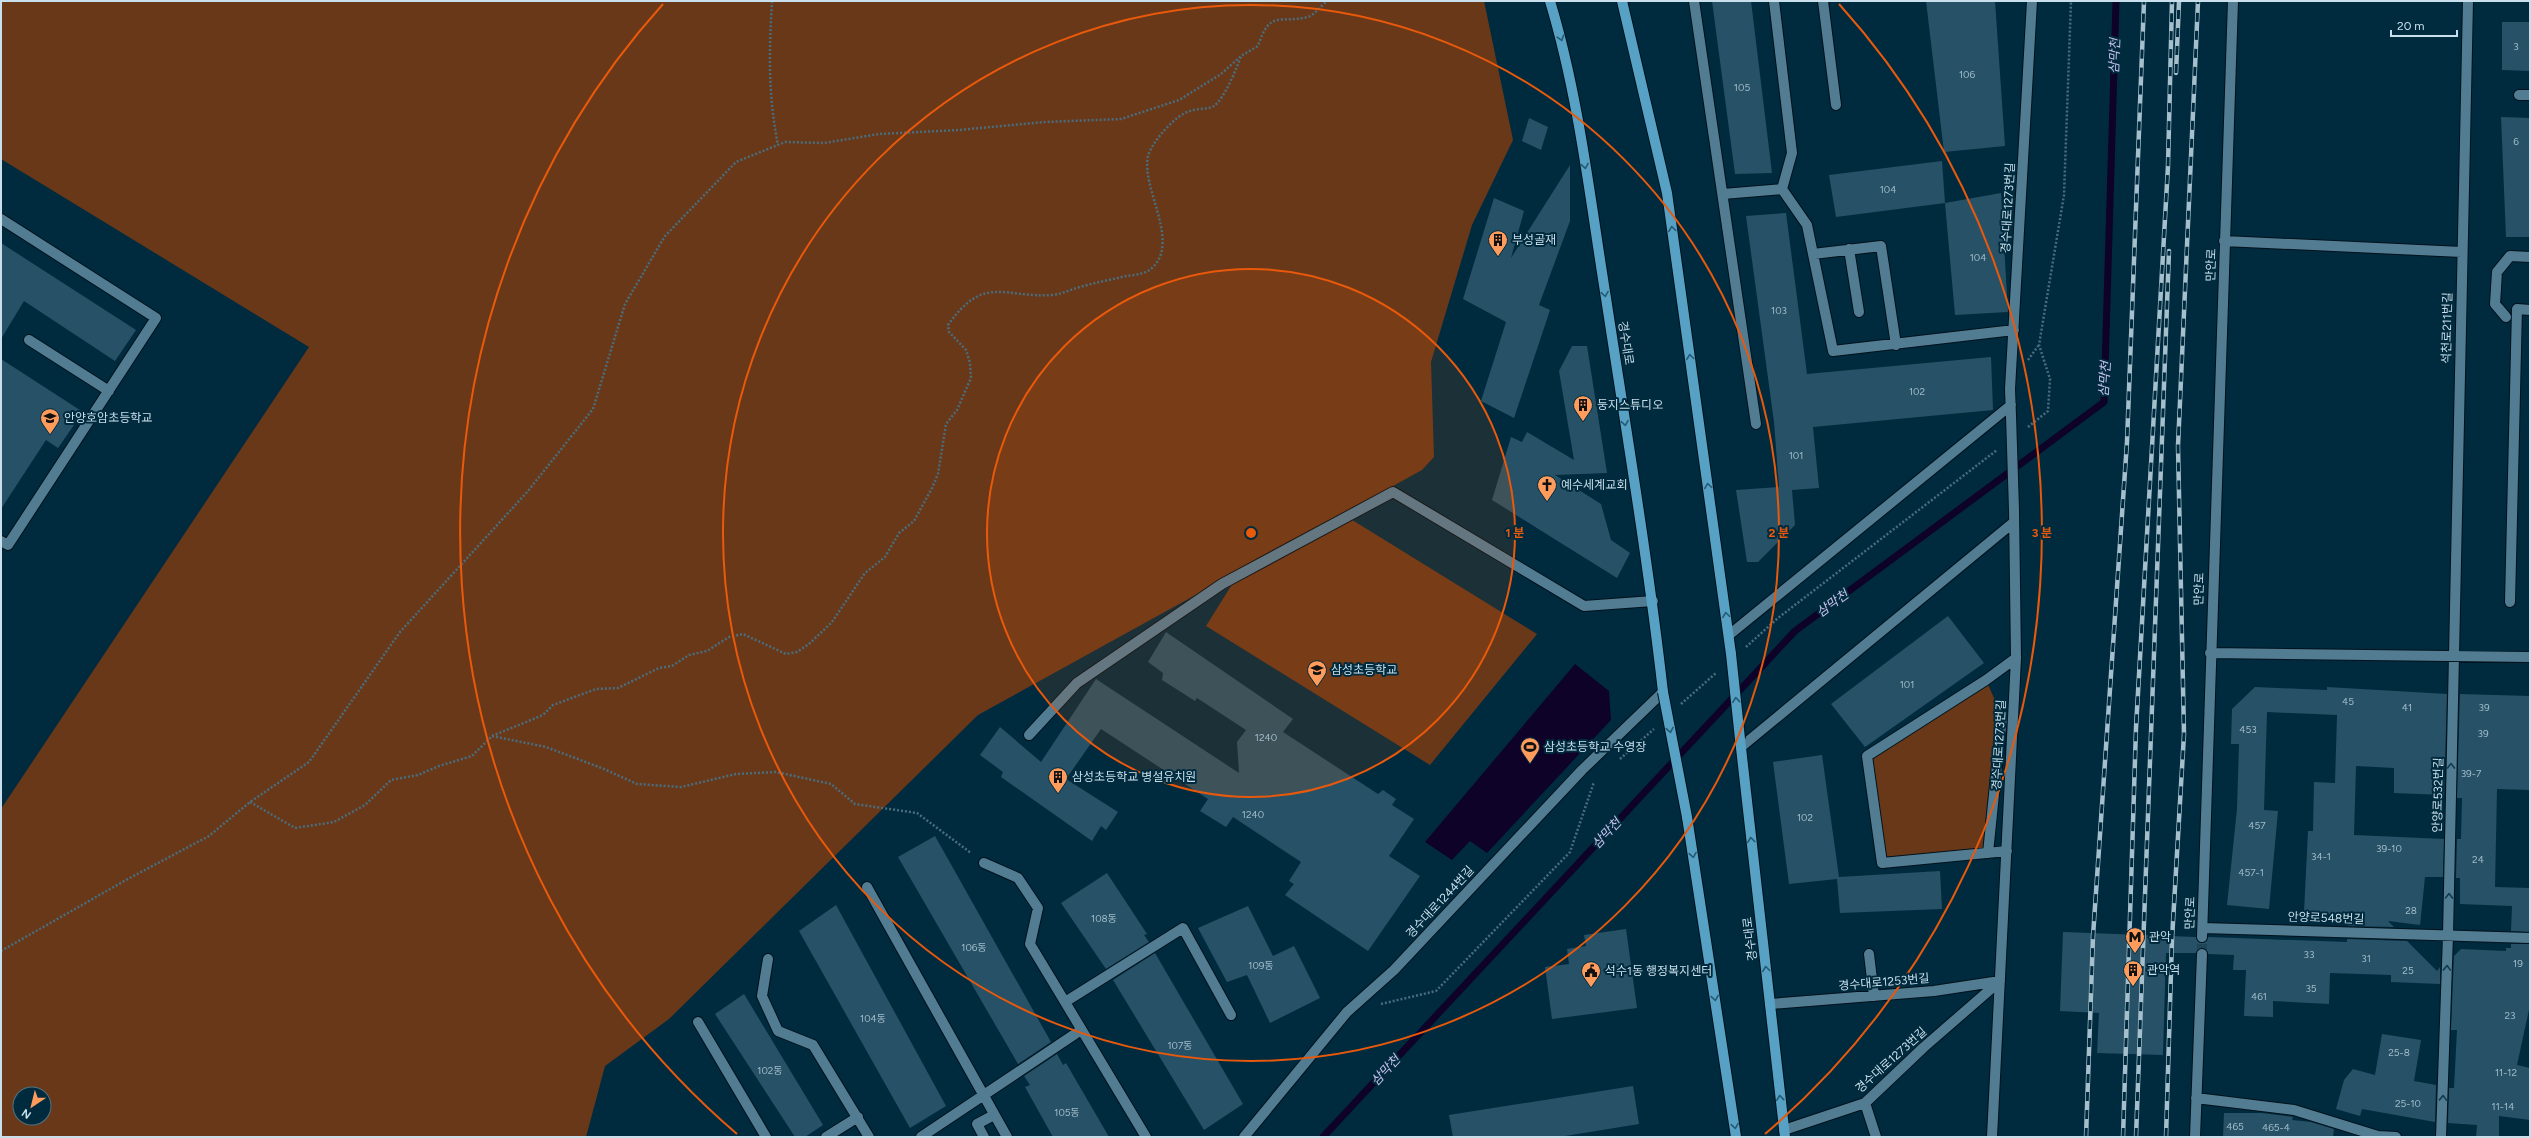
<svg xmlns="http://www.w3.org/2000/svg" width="2531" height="1138" font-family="Figtree,'Noto Sans KR',sans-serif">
  <rect width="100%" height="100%" fill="#002b3e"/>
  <path fill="#693818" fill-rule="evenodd" d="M 1,1 L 1484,1 L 1513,140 L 1472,225 L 1431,362 L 1434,457 L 1422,470 L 978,715 L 669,1019 L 605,1066 L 586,1137 L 1,1137 L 1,809 L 309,347 L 1,159 ZM 20,1094 L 44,1094 L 44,1118 L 20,1118 Z
    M 1349,518 L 1537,634 L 1430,765 L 1206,626 L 1236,578 Z
    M 1986,680 L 2002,716 L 1988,853 L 1882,863 L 1867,756 Z"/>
  <path fill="#0e0228" d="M 1575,664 L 1609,691 L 1611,720 L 1487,853 L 1470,841 L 1452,860 L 1425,842 Z"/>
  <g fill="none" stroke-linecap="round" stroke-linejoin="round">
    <path stroke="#0e0228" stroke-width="7" d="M 1323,1137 L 1795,631 L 2104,402 L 2116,1"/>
  </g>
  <path fill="#275166" d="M 1712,1 L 1751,1 L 1772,173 L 1735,174 Z
    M 1926,1 L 1995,1 L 2005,146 L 1944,152 Z
    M 2502,22 L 2530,22 L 2530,71 L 2502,70 Z
    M 2501,117 L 2530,118 L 2530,237 L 2506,237 Z
    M 1529,118 L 1548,127 L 1541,150 L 1522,141 Z
    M 1942,161 L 1945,203 L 1836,217 L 1829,175 Z
    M 1570,165 L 1570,221 L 1539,305 L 1550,310 L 1514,418 L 1481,401 L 1506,322 L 1463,299 L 1494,198 L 1524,211 L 1511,258 Z
    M 2001,193 L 2008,312 L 1955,315 L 1945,203 Z
    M 1786,213 L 1807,374 L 1991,357 L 1993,410 L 1813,427 L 1819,488 L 1792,490 L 1795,525 L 1758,562 L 1747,562 L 1736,490 L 1779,487 L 1774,422 L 1746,216 Z
    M 1,243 L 136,330 L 115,361 L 24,301 L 1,339 Z
    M 1572,346 L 1587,346 L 1607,473 L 1555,475 L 1601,504 L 1611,540 L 1630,553 L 1617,578 L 1492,500 L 1511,437 L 1522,442 L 1527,432 L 1574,460 L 1559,371 Z
    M 1,359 L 83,412 L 58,448 L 46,440 L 1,509 Z
    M 1948,616 L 1984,663 L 1865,747 L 1831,704 Z
    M 1166,632 L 1293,719 L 1283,732 L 1378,794 L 1383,790 L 1396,799 L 1392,805 L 1414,819 L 1389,856 L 1420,876 L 1368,951 L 1285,895 L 1294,884 L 1289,881 L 1301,862 L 1233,817 L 1226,827 L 1200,811 L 1208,799 L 1101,729 L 1066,779 L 1118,812 L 1106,830 L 1101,826 L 1092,841 L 1001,777 L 1003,772 L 980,755 L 1000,727 L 1041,762 L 1096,679 L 1239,773 L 1237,742 L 1246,730 L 1197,698 L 1195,701 L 1162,680 L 1163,673 L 1148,662 Z
    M 2255,687 L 2327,690 L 2327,687 L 2447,694 L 2444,795 L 2394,793 L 2394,768 L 2356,766 L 2354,835 L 2444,839 L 2443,877 L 2425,877 L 2420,925 L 2388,921 L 2394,927 L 2348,926 L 2348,916 L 2304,912 L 2308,831 L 2313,831 L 2314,782 L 2335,783 L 2337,715 L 2267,712 L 2264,810 L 2278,811 L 2269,909 L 2227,905 L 2237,809 L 2239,744 L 2231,744 L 2232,709 Z
    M 2460,694 L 2530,696 L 2530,790 L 2497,789 L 2495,887 L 2530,888 L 2530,932 L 2511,931 L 2512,906 L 2460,904 L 2460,878 L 2456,878 L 2457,839 L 2461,839 L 2462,798 L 2457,798 Z
    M 1822,755 L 1839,877 L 1940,871 L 1942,909 L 1840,913 L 1837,879 L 1789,884 L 1773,762 Z
    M 935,836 L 1051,1042 L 1018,1064 L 898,857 Z
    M 1107,873 L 1147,934 L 1144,935 L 1149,942 L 1106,969 L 1061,903 Z
    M 836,905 L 946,1106 L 910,1128 L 799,931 Z
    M 1248,906 L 1273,956 L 1294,946 L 1320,998 L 1270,1023 L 1247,975 L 1227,982 L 1198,928 Z
    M 1626,929 L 1637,1008 L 1552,1019 L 1545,967 L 1569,964 L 1567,949 L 1586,946 L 1584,935 Z
    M 2063,932 L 2196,937 L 2198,942 L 2202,943 L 2208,937 L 2347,942 L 2347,939 L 2407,941 L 2437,971 L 2440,967 L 2440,984 L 2391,982 L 2391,975 L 2330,973 L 2329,1004 L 2273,1001 L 2273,1017 L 2244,1016 L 2246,970 L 2233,970 L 2234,955 L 2208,954 L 2206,949 L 2202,948 L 2196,953 L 2166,953 L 2163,1055 L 2097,1053 L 2099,1013 L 2060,1011 Z
    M 2511,944 L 2530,944 L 2530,1005 L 2517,1065 L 2530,1068 L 2530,1120 L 2499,1116 L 2499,1137 L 2476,1137 L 2477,1125 L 2448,1123 L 2449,1088 L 2454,1088 L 2457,1030 L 2451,1030 L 2454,956 L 2461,949 L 2506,951 L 2506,948 L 2511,948 Z
    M 1155,953 L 1243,1104 L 1204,1130 L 1113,980 Z
    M 744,994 L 823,1125 L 805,1137 L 795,1137 L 715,1014 Z
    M 2382,1034 L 2421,1040 L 2414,1081 L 2436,1085 L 2435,1122 L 2362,1109 L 2360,1116 L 2336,1109 L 2344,1080 L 2353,1069 L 2375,1075 Z
    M 1057,1054 L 1063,1065 L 1066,1063 L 1109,1137 L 1053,1137 L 1025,1087 L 1030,1085 L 1024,1076 Z
    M 1633,1086 L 1639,1124 L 1559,1137 L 1453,1137 L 1449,1115 Z
    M 2224,1113 L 2262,1113 L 2293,1117 L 2292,1120 L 2311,1122 L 2334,1129 L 2333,1137 L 2223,1137 Z"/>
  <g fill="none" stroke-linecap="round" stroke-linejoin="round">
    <path stroke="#1e4658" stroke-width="10" stroke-dasharray="10 5" stroke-linecap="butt" d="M 2202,954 L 2202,937"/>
    <defs>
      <path id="minor" d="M 1694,1 L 1756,424
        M 1774,1 L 1792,153 L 1782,189 L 1807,225 L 1833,351 L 2014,330
        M 1823,1 L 1836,105
        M 2519,95 L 2530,95
        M 1723,194 L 1782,189
        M 1,219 L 156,318 L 8,545 L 1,541
        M 2224,241 L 2462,252
        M 1849,249 L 1859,312
        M 1813,254 L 1881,246 L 1896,345
        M 2506,317 L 2495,304 L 2497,272 L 2510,256 L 2530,257
        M 29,340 L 109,391
        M 2011,416 L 2010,389 L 2032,1
        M 2510,602 L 2517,309 L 2530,310
        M 1729,635 L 2011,405
        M 2210,653 L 2530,657
        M 1029,735 L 1077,683 L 1222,584 L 1393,492 L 1584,606 L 1653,601
        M 1741,747 L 2014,522
        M 2007,851 L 1882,863 L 1867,756 L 1986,680 L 2016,658
        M 1988,853 L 2002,716
        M 984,863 L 1018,878 L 1038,908 L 1030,944 L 1065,1002
        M 867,887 L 1007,1137
        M 2203,928 L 2530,938
        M 2202,937 L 2233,1
        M 1869,954 L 1874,996
        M 768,959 L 762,996 L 778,1031 L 813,1045 L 869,1137
        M 1770,1004 L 1934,991 L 2000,981
        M 698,1022 L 766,1137
        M 2196,1098 L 2294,1110 L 2378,1136 L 2396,1137
        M 1865,1103 L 1876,1137
        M 1784,1130 L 1865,1103 L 1924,1047 L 2000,981
        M 826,1137 L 858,1117
        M 921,1137 L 1081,1030
        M 984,1137 L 977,1124 L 994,1115
        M 1146,1137 L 1065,1002 L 1183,928 L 1231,1015
        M 1244,1137 L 1347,1012 L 1394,970 L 1582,770 L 1663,692
        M 1992,1137 L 2016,658 L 2014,510
        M 2195,1137 L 2202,954
        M 2441,1137 L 2448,935 L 2468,1"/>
      <path id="major" d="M 1550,1 C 1579,97 1590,199 1606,298 C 1626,429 1648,560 1663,692
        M 1622,1 L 1667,193 L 1731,654
        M 1740,739 L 1785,1137
        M 1687,817 L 1736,1137"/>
    </defs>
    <use href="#minor" stroke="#00121c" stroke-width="12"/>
    <use href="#major" stroke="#00121c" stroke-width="12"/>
    <path stroke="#4a6d7e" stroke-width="2.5" stroke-dasharray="2 2" stroke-linecap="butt" d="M 772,1 C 769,52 768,95 778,145
      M 2028,360 L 2038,346
      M 2028,427 L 2048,411 L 2050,379 L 2039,345 L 2064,195 L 2071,1
      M 1746,647 L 1778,618 L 1997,450
      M 1681,704 L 1716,673
      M 492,736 L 543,715 L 553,705 L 596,689 L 618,688 L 659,668 L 672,666 L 689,655 L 707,651 L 729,637 L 743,634 L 786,654 L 797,652 L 809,644 L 832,622 L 865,573 L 885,557 L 899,533 L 914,521 L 932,488 L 938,474 L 946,424 L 957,410 L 971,378 L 970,363 L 966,350 L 949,332 L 948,325 C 984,274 1003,298 1052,295 C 1064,294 1073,288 1084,286 C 1097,282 1110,280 1122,277 C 1133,274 1144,276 1153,267 C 1180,241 1141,188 1148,156 C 1152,142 1175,115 1190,111 C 1197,108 1207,110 1214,106 C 1224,99 1237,68 1241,56
      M 1620,759 L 1654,729
      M 250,802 L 295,828 L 334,822 L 365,805 L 391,780 L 418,775 L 439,766 L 472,756 L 492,736 L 546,747 L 604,769 L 637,784 L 681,787 L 736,774 L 776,772 L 831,784 L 855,804 L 917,813 L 971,853
      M 1,951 L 126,880 L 209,836 L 250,802 L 309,762 L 400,632 L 528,491 L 593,409 L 625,304 L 665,236 L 736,162 L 785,142 L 824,143 L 879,134 L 959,130 L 1045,122 L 1121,119 L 1179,100 L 1221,74 L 1241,56 L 1258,46 C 1270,9 1279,24 1308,17 C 1314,15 1322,5 1327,1
      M 1381,1004 L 1436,991 L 1570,852 L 1594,782"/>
    <use href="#minor" stroke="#527c92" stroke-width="10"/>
    <use href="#major" stroke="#57a1c5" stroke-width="10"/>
    <defs>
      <path id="rail" d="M 2176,73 L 2179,1
        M 2086,1137 L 2093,936 L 2127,442 L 2144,1
        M 2123,1137 L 2136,728 L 2168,166 L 2172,1
        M 2136,1137 L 2169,251
        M 2166,1137 L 2172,939 L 2184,734 L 2178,446 L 2198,1"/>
    </defs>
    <use href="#rail" stroke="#a5bfcc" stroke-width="4.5"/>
    <use href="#rail" stroke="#002b3e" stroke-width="3" stroke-dasharray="9" stroke-linecap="butt"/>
    <defs>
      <path id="minor-bridge" d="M 2011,416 L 2014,510"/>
      <path id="major-bridge" d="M 1731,654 L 1740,739
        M 1663,692 L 1687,817"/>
    </defs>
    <use href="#minor-bridge" stroke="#00121c" stroke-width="12" stroke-linecap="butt"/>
    <use href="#major-bridge" stroke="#00121c" stroke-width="12" stroke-linecap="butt"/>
    <use href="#minor-bridge" stroke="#527c92" stroke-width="10"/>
    <use href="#major-bridge" stroke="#57a1c5" stroke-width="10"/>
  </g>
  <defs><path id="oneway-chevron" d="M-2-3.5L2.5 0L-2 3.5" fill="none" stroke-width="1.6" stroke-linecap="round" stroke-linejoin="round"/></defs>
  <g stroke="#235a74">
    <use href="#oneway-chevron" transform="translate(1561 38) rotate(73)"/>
    <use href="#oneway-chevron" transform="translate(1585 166) rotate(80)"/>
    <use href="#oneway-chevron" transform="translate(1672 229) rotate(-98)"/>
    <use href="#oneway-chevron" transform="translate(1605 294) rotate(81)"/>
    <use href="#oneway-chevron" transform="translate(1690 357) rotate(-98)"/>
    <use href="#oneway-chevron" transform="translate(1625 423) rotate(81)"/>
    <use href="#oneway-chevron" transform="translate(1708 486) rotate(-98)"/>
    <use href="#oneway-chevron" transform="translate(1726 615) rotate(-98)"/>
    <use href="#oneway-chevron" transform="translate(1736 700) rotate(-96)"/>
    <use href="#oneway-chevron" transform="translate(1670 730) rotate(79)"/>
    <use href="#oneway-chevron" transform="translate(1751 840) rotate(-97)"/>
    <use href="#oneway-chevron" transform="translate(1693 855) rotate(81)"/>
    <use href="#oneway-chevron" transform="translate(1766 969) rotate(-97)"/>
    <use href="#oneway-chevron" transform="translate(1715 998) rotate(81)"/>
    <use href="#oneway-chevron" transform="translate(1780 1098) rotate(-96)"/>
    <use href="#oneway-chevron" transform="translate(1735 1126) rotate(81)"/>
  </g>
  <g stroke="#103b4f">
    <use href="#oneway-chevron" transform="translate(2451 766) rotate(-89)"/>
    <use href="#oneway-chevron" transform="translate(2449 896) rotate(-89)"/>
    <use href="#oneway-chevron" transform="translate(2447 968) rotate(-88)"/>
    <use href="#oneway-chevron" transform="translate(2443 1098) rotate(-88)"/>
  </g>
  <circle cx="1251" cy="533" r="264" fill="#e8590c" fill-opacity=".12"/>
  <g fill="none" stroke="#e8590c" stroke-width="2">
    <circle cx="1251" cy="533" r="264"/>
    <circle cx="1251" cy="533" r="528"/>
    <path d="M737 1134A791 791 0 0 1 663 4M1839 4A791 791 0 0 1 1765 1134"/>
  </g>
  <defs>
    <symbol id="building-pin" viewBox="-11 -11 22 30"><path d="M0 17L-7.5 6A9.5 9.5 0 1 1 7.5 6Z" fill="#ff9b5b" stroke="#002b3e"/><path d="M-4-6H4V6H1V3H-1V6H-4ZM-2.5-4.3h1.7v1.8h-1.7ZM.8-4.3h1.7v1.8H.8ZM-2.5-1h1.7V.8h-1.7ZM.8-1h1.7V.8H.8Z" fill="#111"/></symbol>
    <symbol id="school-pin" viewBox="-11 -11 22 30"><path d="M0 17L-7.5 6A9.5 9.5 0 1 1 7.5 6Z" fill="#ff9b5b" stroke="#002b3e"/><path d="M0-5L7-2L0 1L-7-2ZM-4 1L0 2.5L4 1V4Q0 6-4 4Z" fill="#111"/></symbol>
    <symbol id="church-pin" viewBox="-11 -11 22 30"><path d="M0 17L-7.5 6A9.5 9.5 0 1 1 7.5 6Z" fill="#ff9b5b" stroke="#002b3e"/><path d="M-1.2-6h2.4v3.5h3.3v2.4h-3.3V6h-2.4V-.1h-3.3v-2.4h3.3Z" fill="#111"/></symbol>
    <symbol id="stadium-pin" viewBox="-11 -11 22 30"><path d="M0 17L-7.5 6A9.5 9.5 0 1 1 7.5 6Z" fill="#ff9b5b" stroke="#002b3e"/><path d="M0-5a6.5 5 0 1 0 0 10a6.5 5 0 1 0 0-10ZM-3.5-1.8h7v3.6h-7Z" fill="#111"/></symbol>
    <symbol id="metro-pin" viewBox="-11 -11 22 30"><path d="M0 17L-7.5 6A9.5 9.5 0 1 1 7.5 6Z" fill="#ff9b5b" stroke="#002b3e"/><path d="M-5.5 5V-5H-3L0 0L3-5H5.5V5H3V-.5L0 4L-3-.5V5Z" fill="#111"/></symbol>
    <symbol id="civic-pin" viewBox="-11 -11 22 30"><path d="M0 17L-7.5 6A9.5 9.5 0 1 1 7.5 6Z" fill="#ff9b5b" stroke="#002b3e"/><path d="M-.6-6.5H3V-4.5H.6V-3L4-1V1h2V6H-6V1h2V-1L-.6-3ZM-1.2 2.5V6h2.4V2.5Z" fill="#111"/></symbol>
  </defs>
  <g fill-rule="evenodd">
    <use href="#building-pin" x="1487" y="229" width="22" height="30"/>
    <use href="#building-pin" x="1572" y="394" width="22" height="30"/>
    <use href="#school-pin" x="39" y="407" width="22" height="30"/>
    <use href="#church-pin" x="1536" y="474" width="22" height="30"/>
    <use href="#school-pin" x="1306" y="659" width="22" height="30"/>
    <use href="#stadium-pin" x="1519" y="736" width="22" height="30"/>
    <use href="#building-pin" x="1047" y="766" width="22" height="30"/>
    <use href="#metro-pin" x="2124" y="926" width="22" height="30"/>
    <use href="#building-pin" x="2122" y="959" width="22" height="30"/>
    <use href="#civic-pin" x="1580" y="960" width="22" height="30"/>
  </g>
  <g text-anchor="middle" stroke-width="4" stroke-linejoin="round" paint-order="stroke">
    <g font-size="10" fill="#a0bcca">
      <text x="2516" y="50">3</text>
      <text x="1967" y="78">106</text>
      <text x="1742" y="91">105</text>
      <text x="2516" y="145">6</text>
      <text x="1888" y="193">104</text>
      <text x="1978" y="261">104</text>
      <text x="1779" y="314">103</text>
      <text x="1917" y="395">102</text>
      <text x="1796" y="459">101</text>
      <text x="1907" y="688">101</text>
      <text x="2348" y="705">45</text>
      <text x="2407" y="711">41</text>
      <text x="2484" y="711">39</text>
      <text x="2248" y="733">453</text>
      <text x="2483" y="737">39</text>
      <text x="1266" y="741">1240</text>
      <text x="2471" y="777">39-7</text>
      <text x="1253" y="818">1240</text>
      <text x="1805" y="821">102</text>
      <text x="2257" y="829">457</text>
      <text x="2389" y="852">39-10</text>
      <text x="2321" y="860">34-1</text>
      <text x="2478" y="863">24</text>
      <text x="2251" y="876">457-1</text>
      <text x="2411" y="914">28</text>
      <text x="1104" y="922">108동</text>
      <text x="974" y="951">106동</text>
      <text x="2309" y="958">33</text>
      <text x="2366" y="962">31</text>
      <text x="2518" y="967">19</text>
      <text x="1261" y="969">109동</text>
      <text x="2408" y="974">25</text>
      <text x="2311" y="992">35</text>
      <text x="2259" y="1000">461</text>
      <text x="2510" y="1019">23</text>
      <text x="873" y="1022">104동</text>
      <text x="1180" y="1049">107동</text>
      <text x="2399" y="1056">25-8</text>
      <text x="770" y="1074">102동</text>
      <text x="2506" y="1076">11-12</text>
      <text x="2408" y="1107">25-10</text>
      <text x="2503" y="1110">11-14</text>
      <text x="1067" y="1116">105동</text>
      <text x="2235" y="1130">465</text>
      <text x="2276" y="1131">465-4</text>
    </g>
    <g font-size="12" fill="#c9dfeb" stroke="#002b3e">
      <text transform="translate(2008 208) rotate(-87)" y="4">경수대로1273번길</text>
      <text transform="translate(2211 265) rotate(-88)" y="4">만안로</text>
      <text transform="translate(2447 328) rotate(-89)" y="4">석천로211번길</text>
      <text transform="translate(1626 343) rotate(81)" y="4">경수대로</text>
      <text transform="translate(2199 589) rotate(-88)" y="4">만안로</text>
      <text transform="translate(1999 745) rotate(-87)" y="4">경수대로1273번길</text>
      <text transform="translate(2438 795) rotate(-89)" y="4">안양로532번길</text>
      <text transform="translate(1440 902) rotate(-47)" y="4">경수대로1244번길</text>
      <text transform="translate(2190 913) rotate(-88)" y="4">만안로</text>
      <text transform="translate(2326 918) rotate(2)" y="4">안양로548번길</text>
      <text transform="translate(1750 939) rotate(-97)" y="4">경수대로</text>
      <text transform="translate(1884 982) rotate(-5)" y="4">경수대로1253번길</text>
      <text transform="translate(1891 1060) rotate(-42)" y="4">경수대로1273번길</text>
    </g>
    <g font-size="12" fill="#c9dfeb" stroke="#002b3e" text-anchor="start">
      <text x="1512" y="244">부성골재</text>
      <text x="1597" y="409">둥지스튜디오</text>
      <text x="64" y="422">안양호암초등학교</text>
      <text x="1561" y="489">예수세계교회</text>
      <text x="1331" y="674">삼성초등학교</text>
      <text x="1544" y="751">삼성초등학교 수영장</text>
      <text x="1072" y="781">삼성초등학교 병설유치원</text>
      <text x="2149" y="941">관악</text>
      <text x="2147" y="974">관악역</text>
      <text x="1605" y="975">석수1동 행정복지센터</text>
    </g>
    <g font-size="13" font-style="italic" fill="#c8c1ee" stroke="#002b3e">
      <text transform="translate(2114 56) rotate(-88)" y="5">삼막천</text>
      <text transform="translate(2104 379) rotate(-86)" y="5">삼막천</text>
      <text transform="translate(1832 603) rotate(-36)" y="5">삼막천</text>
      <text transform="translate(1606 833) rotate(-47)" y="5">삼막천</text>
      <text transform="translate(1385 1070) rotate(-47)" y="5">삼막천</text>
    </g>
  </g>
  <circle cx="1251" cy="533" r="6" fill="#e8590c" stroke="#002b3e" stroke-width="2"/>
  <g font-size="12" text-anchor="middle" font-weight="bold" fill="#e8590c" stroke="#002b3e" stroke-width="4" stroke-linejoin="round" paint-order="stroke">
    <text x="1515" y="537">1 분</text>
    <text x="1779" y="537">2 분</text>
    <text x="2042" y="537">3 분</text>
  </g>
  <rect width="2531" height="1138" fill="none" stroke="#c9dfeb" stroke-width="4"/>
  <g transform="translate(32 1106) rotate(215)"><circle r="19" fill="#002b3e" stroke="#507383"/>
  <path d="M0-3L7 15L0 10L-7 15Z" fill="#ff9b5b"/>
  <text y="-6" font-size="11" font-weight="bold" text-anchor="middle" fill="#c9dfeb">N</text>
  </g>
  <path d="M2391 30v6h66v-6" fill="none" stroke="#c9dfeb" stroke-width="2"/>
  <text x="2397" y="30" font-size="12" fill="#c9dfeb" stroke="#002b3e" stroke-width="3" paint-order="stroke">20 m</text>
</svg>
